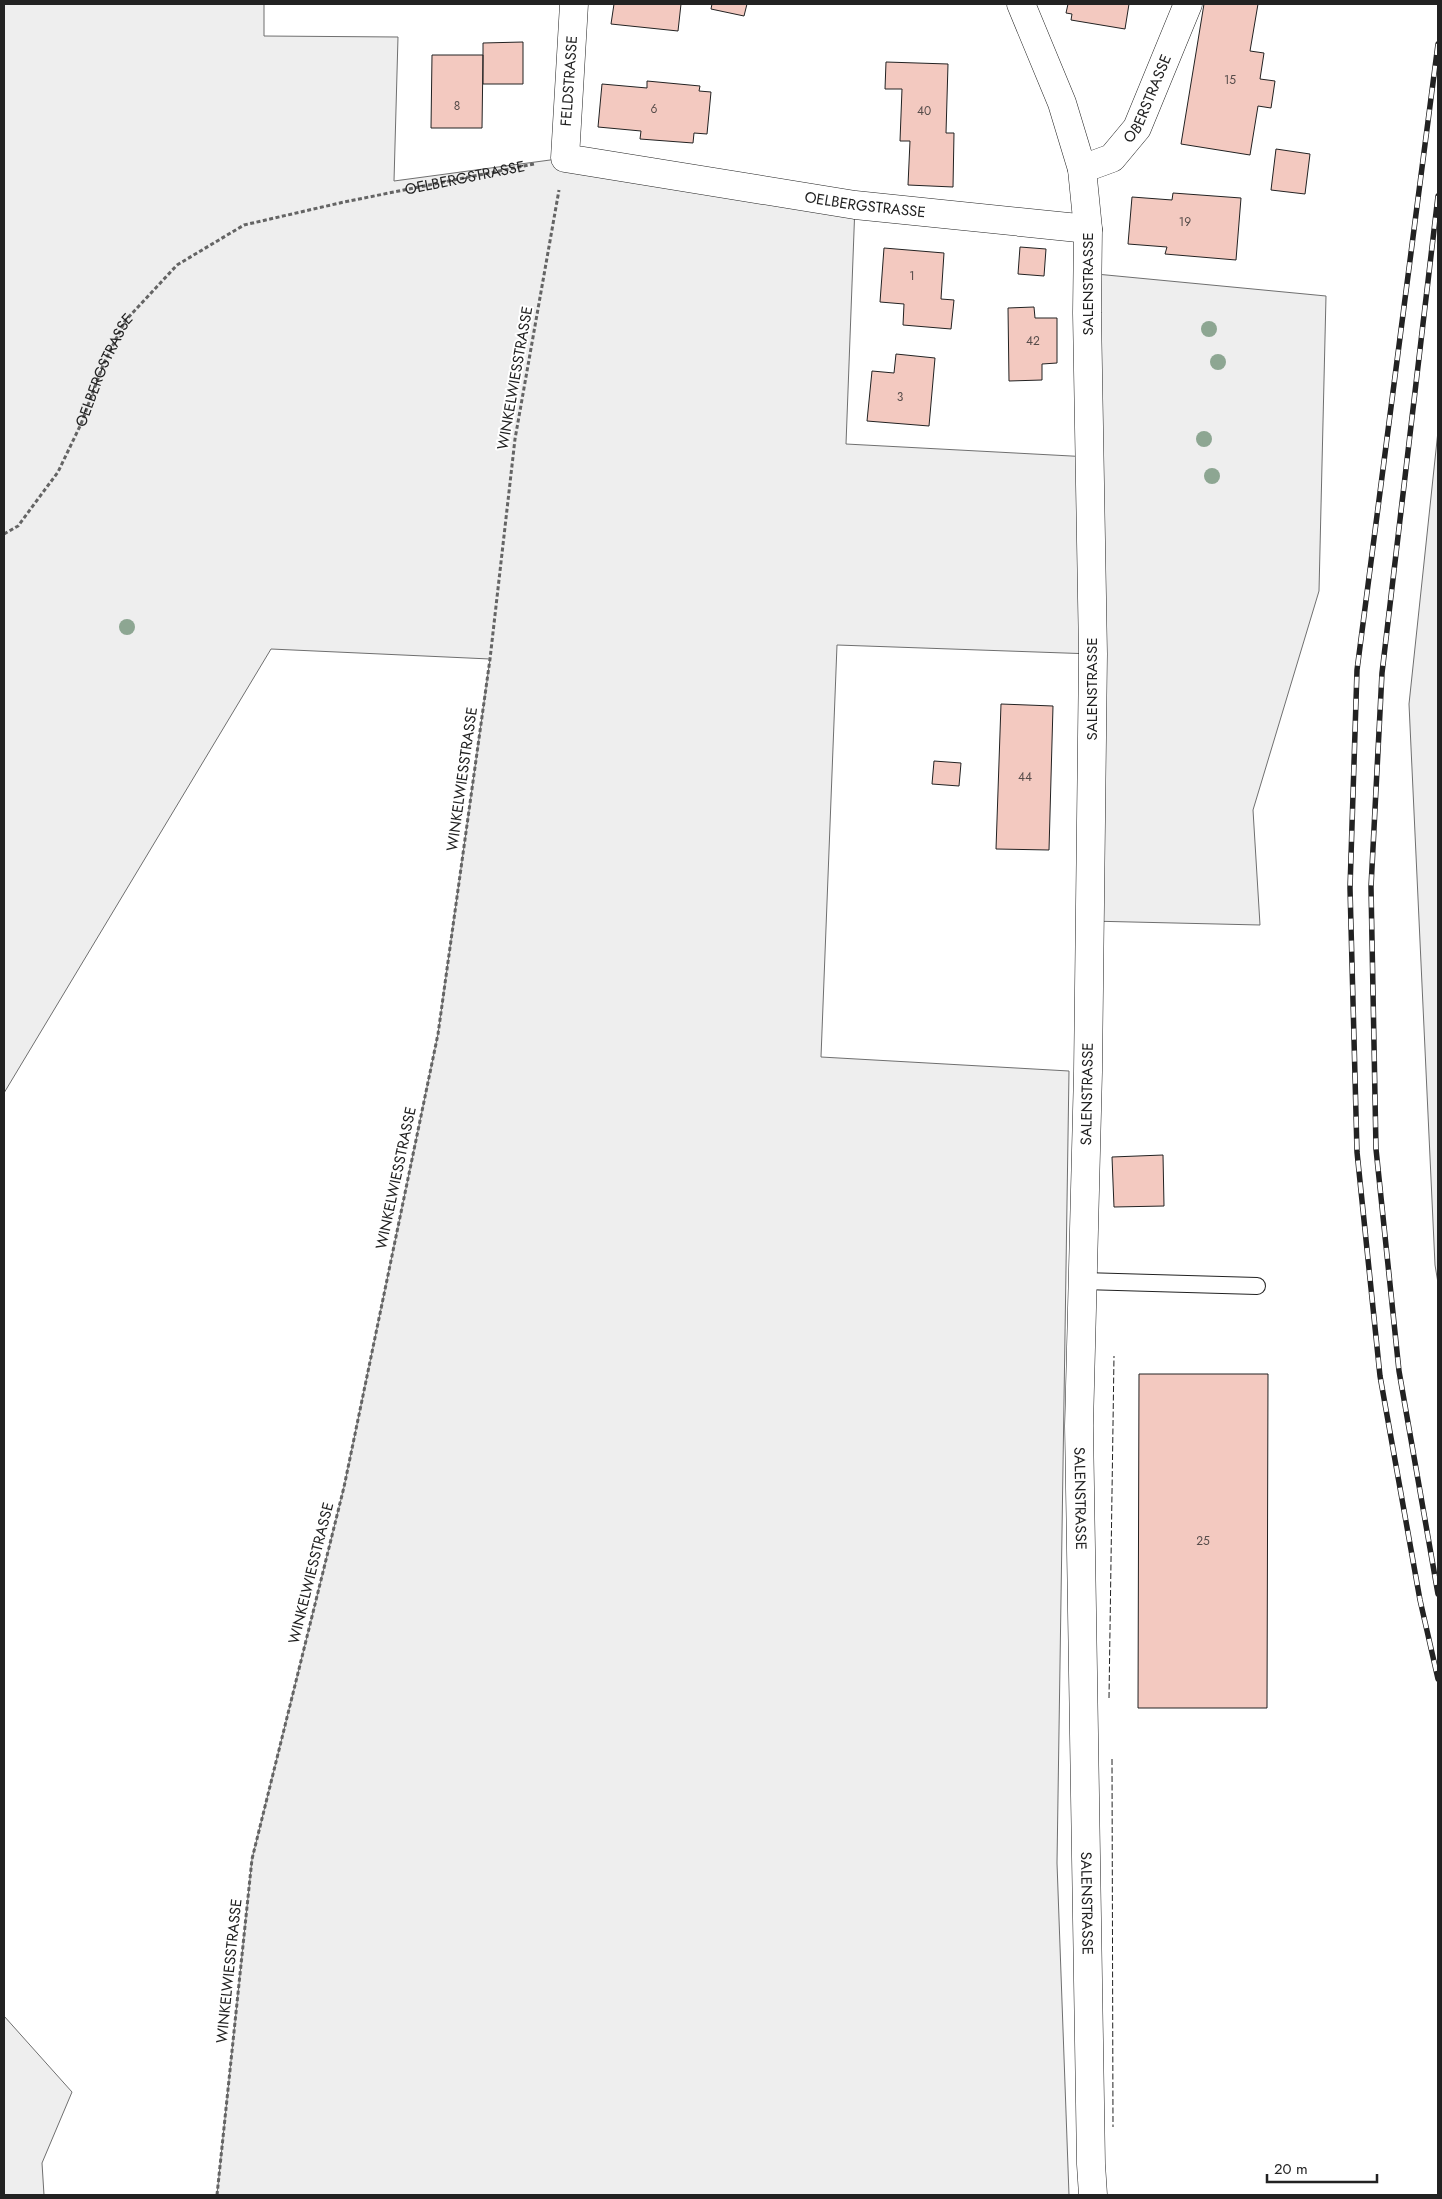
<svg xmlns="http://www.w3.org/2000/svg" width="1442" height="2199" font-family="Jost,sans-serif">
  <rect width="100%" height="100%" fill="#fff"/>
  <path fill="#eee" stroke="#6f6f6f" d="M 4,4 L 264,4 L 264,36 L 398,37 L 394,181 L 565,158 L 855,205 L 846,444 L 1090,457 L 1096,274 L 1326,296 L 1319,591 L 1253,810 L 1260,925 L 1089,921 L 1093,654 L 837,645 L 821,1057 L 1069,1071 L 1057,1863 L 1069,2195 L 217,2195 L 252,1859 L 344,1487 L 438,1034 L 490,659 L 271,649 L 4,1093 Z
    M 1438,431 L 1438,1283 L 1435,1265 L 1409,704 Z
    M 4,2016 L 72,2092 L 42,2163 L 44,2195 L 4,2195 Z"/>
  <path fill="#f3c9c0" stroke="#222" d="M 614,4 L 681,4 L 678,31 L 611,24 Z
    M 712,4 L 747,4 L 744,16 L 711,9 Z
    M 1068,4 L 1129,4 L 1125,29 L 1071,20 L 1072,14 L 1066,13 Z
    M 1204,4 L 1258,4 L 1250,51 L 1264,53 L 1260,79 L 1275,81 L 1271,108 L 1258,106 L 1250,155 L 1181,144 Z
    M 523,42 L 523,84 L 483,84 L 483,43 Z
    M 432,55 L 483,55 L 482,128 L 431,128 Z
    M 886,62 L 948,64 L 946,133 L 954,133 L 953,187 L 908,185 L 910,141 L 900,141 L 902,89 L 885,89 Z
    M 647,81 L 700,86 L 699,91 L 711,92 L 707,134 L 694,133 L 693,143 L 640,139 L 641,131 L 598,127 L 602,84 L 647,88 Z
    M 1276,149 L 1310,154 L 1305,194 L 1271,190 Z
    M 1173,193 L 1241,198 L 1236,260 L 1165,254 L 1167,247 L 1128,244 L 1132,197 L 1172,200 Z
    M 1020,247 L 1046,249 L 1044,276 L 1018,274 Z
    M 884,248 L 944,253 L 941,299 L 954,300 L 951,329 L 903,325 L 904,304 L 880,302 Z
    M 1034,307 L 1035,318 L 1057,318 L 1057,363 L 1042,364 L 1042,380 L 1009,381 L 1008,308 Z
    M 896,354 L 935,358 L 929,426 L 867,421 L 872,371 L 894,373 Z
    M 1001,704 L 1053,706 L 1049,850 L 996,849 Z
    M 934,761 L 961,763 L 959,786 L 932,784 Z
    M 1163,1155 L 1164,1206 L 1114,1207 L 1112,1157 Z
    M 1139,1374 L 1268,1374 L 1267,1708 L 1138,1708 Z"/>
  <g fill="none" stroke-linecap="round" stroke-linejoin="round">
    <defs>
      <path id="lane" d="M 1083,1281 L 1257,1286"/>
      <g id="street">
        <path id="s2" d="M 574,4 L 565,158 L 855,205 L 1088,229"/>
        <path id="s3" d="M 1082,169 L 1112,158 L 1137,128 L 1188,4"/>
      </g>
      <g id="secondary">
        <path id="s4" d="M 1021,4 L 1062,103 L 1082,169 L 1088,229 L 1087,313 L 1093,654 L 1088,1072 L 1079,1426 L 1091,2164 L 1093,2195"/>
      </g>
    </defs>
    <use href="#lane" stroke="#222" stroke-width="18"/>
    <use href="#street" stroke="#222" stroke-width="29"/>
    <use href="#secondary" stroke="#222" stroke-width="29"/>
    <g stroke="#646464" stroke-width="3" stroke-dasharray="4 2.5" stroke-linecap="butt">
      <path id="s1" d="M 4,534 L 18,526 L 58,472 L 81,424 L 103,365 L 125,321 L 177,265 L 244,225 L 344,202 L 534,164"/>
      <path d="M 217,2195 L 252,1859 L 344,1487 L 438,1034 L 490,659 L 515,439 L 559,190"/>
    </g>
    <use href="#lane" stroke="#fff" stroke-width="16"/>
    <use href="#street" stroke="#fff" stroke-width="28"/>
    <use href="#secondary" stroke="#fff" stroke-width="28"/>
    <defs>
      <path id="rail" d="M 1438,44 L 1357,670 L 1350,888 L 1357,1152 L 1380,1376 L 1420,1600 L 1438,1679
        M 1438,196 L 1382,673 L 1371,887 L 1376,1149 L 1399,1371 L 1438,1594"/>
    </defs>
    <use href="#rail" stroke="#222" stroke-width="5.5"/>
    <use href="#rail" stroke="#fff" stroke-width="4" stroke-dasharray="11" stroke-linecap="butt"/>
    <path stroke="#222" stroke-width="1" stroke-dasharray="6 2.5" stroke-linecap="butt" d="M 1109,1698 L 1114,1356
      M 1112,1759 L 1113,2127"/>
  </g>
  <g fill="#8da692">
    <circle cx="1209" cy="329" r="8"/>
    <circle cx="1218" cy="362" r="8"/>
    <circle cx="1204" cy="439" r="8"/>
    <circle cx="1212" cy="476" r="8"/>
    <circle cx="127" cy="627" r="8"/>
  </g>
  <g text-anchor="middle" stroke-width="4" stroke-linejoin="round" paint-order="stroke">
    <g font-size="12" fill="#564c4a">
      <text x="1230" y="84">15</text>
      <text x="457" y="110">8</text>
      <text x="654" y="113">6</text>
      <text x="924" y="115">40</text>
      <text x="1185" y="226">19</text>
      <text x="912" y="280">1</text>
      <text x="1033" y="345">42</text>
      <text x="900" y="401">3</text>
      <text x="1025" y="781">44</text>
      <text x="1203" y="1545">25</text>
    </g>
    <g font-size="15" fill="#222" stroke="#fff">
      <text transform="translate(569 81) rotate(-86)" y="5">FELDSTRASSE</text>
      <text dy="5" stroke="none"><textPath href="#s3" startOffset="102">OBERSTRASSE</textPath></text>
      <text dy="5" stroke="none"><textPath href="#s1" startOffset="629">OELBERGSTRASSE</textPath></text>
      <text dy="5" stroke="none"><textPath href="#s2" startOffset="458">OELBERGSTRASSE</textPath></text>
      <text transform="translate(1088 284) rotate(-90)" y="5">SALENSTRASSE</text>
      <text dy="5" stroke="none"><textPath href="#s1" startOffset="195">OELBERGSTRASSE</textPath></text>
      <text transform="translate(515 378) rotate(-80)" y="5">WINKELWIESSTRASSE</text>
      <text transform="translate(1092 689) rotate(-90)" y="5">SALENSTRASSE</text>
      <text transform="translate(462 779) rotate(-82)" y="5">WINKELWIESSTRASSE</text>
      <text transform="translate(1087 1094) rotate(-89)" y="5">SALENSTRASSE</text>
      <text transform="translate(396 1178) rotate(-78)" y="5">WINKELWIESSTRASSE</text>
      <text dy="5" stroke="none"><textPath href="#s4" startOffset="1506">SALENSTRASSE</textPath></text>
      <text transform="translate(311 1573) rotate(-76)" y="5">WINKELWIESSTRASSE</text>
      <text dy="5" stroke="none"><textPath href="#s4" startOffset="1911">SALENSTRASSE</textPath></text>
      <text transform="translate(229 1971) rotate(-84)" y="5">WINKELWIESSTRASSE</text>
    </g>
  </g>
  <rect width="1442" height="2199" fill="none" stroke="#222222" stroke-width="10"/>
  <path d="M1267 2174v8h110v-8" fill="none" stroke="#222222" stroke-width="2.5"/>
  <text x="1274" y="2174" font-size="15" fill="#222222" stroke="#ffffff" stroke-width="4" paint-order="stroke">20 m</text>
</svg>
